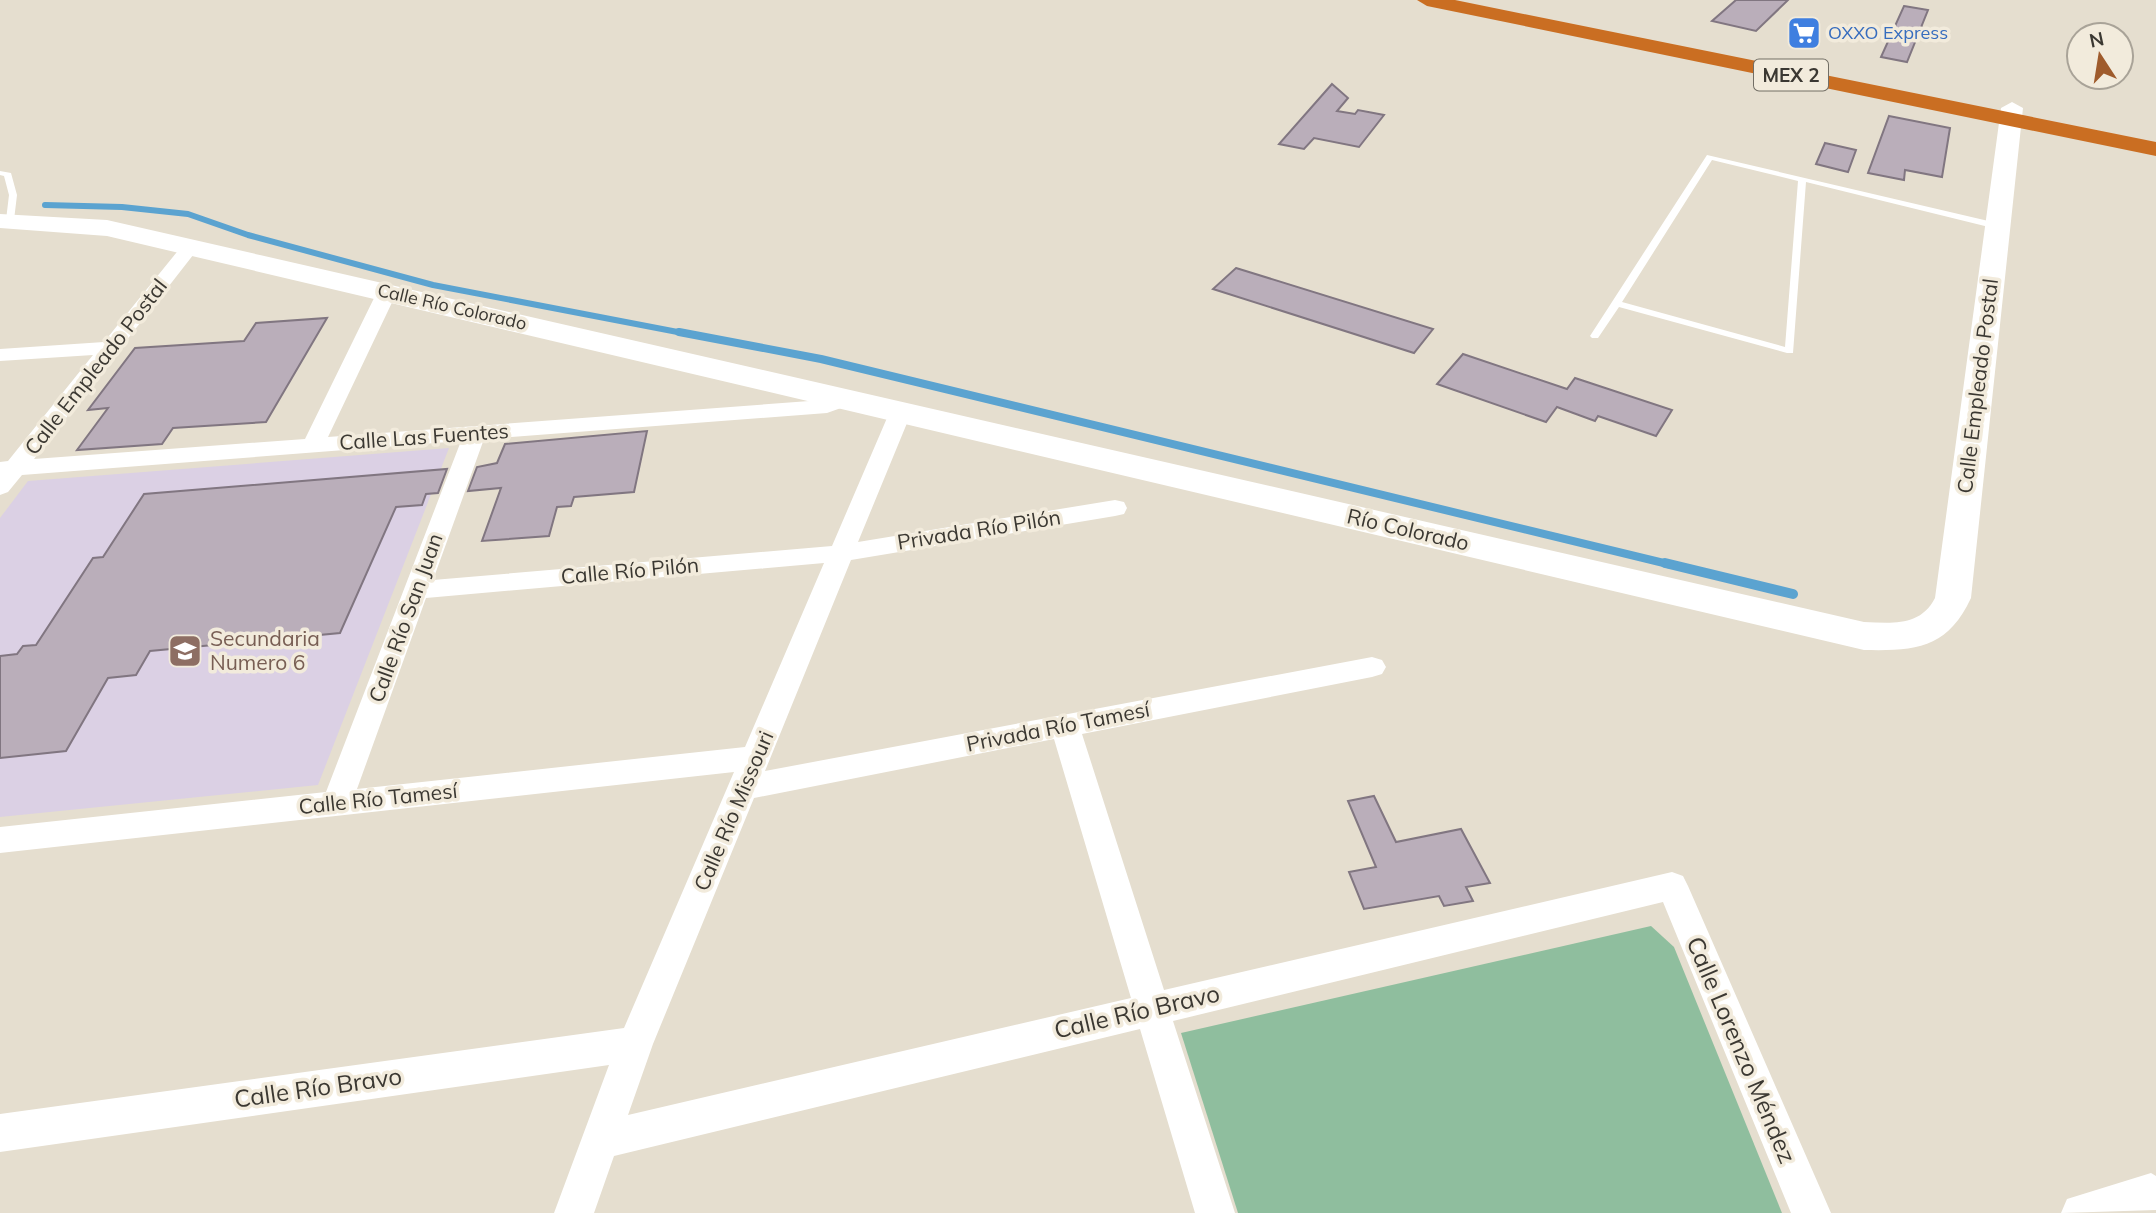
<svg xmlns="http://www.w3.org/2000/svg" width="2156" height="1213" font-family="Mulish,sans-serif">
  <rect width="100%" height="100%" fill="#e5decf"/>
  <path fill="#dbd0e4" d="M 449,448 L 318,785 L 0,817 L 0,518 L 28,481 Z"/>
  <path fill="#8fbe9e" d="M 1651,926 L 1674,947 L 1782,1213 L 1238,1213 L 1181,1033 Z"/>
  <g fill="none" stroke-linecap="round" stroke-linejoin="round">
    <path stroke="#5ba3d0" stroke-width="6" d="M 45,205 L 122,207 L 188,214 L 248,235 L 433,285 L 688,334"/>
    <path stroke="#5ba3d0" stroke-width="8" d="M 679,332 L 821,359 L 1672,565"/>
    <path stroke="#5ba3d0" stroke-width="10" d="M 1665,563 L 1793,594"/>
  </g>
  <path fill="#baaeba" stroke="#817681" stroke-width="2" d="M 1736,0 L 1788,0 L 1756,31 L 1712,21 Z
    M 1904,6 L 1928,10 L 1907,62 L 1881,57 Z
    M 1332,84 L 1348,98 L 1337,111 L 1355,114 L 1358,110 L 1384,115 L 1359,147 L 1314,138 L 1304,149 L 1279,144 Z
    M 1889,116 L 1950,128 L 1942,177 L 1905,170 L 1904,180 L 1868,173 Z
    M 1825,143 L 1856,150 L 1848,172 L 1816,164 Z
    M 1236,268 L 1433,329 L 1414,353 L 1213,289 Z
    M 327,318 L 266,422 L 173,428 L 162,444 L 77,450 L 108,408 L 88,410 L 135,348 L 244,341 L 256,323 Z
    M 1463,354 L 1567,389 L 1575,378 L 1672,410 L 1656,436 L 1598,416 L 1595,421 L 1557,407 L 1546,422 L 1437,384 Z
    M 647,431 L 634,492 L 574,497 L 571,506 L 557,507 L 549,536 L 482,541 L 501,488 L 468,491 L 477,467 L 497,463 L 505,444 Z
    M 447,469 L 438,493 L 426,494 L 422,505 L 396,507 L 340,633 L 150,651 L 136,675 L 108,678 L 66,751 L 0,758 L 0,656 L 17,654 L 23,646 L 36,645 L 93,558 L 103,557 L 144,494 Z
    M 1374,796 L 1396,842 L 1461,829 L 1490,883 L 1466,887 L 1473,901 L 1444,906 L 1439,896 L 1364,909 L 1349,872 L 1376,867 L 1348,801 Z"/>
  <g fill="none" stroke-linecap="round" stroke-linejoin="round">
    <path fill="#fff" fill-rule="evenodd" d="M 1707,155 L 1997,223 L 2001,226 L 1997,229 L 1806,182 L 1793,353 L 1787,353 L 1619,307 L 1598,338 L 1592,338 L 1590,336 ZM 1712,160 L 1798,181 L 1785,347 L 1622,302 Z
      M 0,171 L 11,173 L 17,195 L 14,220 L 10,222 L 6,220 L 9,195 L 4,176 L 0,175 Z"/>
    <path fill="#fff" fill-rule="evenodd" d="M 191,240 L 200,246 L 197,250 L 34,459 L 305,439 L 377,292 L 387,286 L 397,292 L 328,437 L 823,400 L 847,391 L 858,398 L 855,403 L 827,413 L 484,439 L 433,580 L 832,546 L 890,411 L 901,404 L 909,406 L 912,411 L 858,542 L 1115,500 L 1124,502 L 1127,508 L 1124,514 L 1115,516 L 851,560 L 765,771 L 1372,657 L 1382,660 L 1386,667 L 1382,674 L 1372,677 L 1082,734 L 1164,990 L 1672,872 L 1683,876 L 1688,886 L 1831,1213 L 1791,1213 L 1663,902 L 1173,1021 L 1235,1213 L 1195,1213 L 1140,1029 L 614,1156 L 594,1213 L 554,1213 L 609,1065 L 0,1152 L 0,1114 L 624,1028 L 734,772 L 0,853 L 0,827 L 326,792 L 461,441 L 22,475 L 8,492 L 0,495 L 0,462 L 8,461 L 93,355 L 0,361 L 0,349 L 104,342 L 185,242 ZM 824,563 L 745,747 L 357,789 L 426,598 ZM 1054,739 L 1131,998 L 628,1115 L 653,1044 L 754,798 Z
      M 2151,1173 L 2156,1176 L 2156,1210 L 2061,1213 L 2067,1199 Z"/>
    <path fill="#fff" fill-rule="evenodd" d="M 2012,102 L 2023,108 L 1971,598 C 1947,649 1916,651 1864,650 L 107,236 L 0,228 L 0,214 L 107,220 L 1864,622 C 1892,623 1920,627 1935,598 L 2001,108 Z"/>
    <path fill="#ca6e22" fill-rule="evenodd" d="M 1417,0 L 1455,0 L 2156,142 L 2156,156 L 1427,6 Z"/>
  </g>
  <defs>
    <symbol id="supermarket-square" viewBox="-11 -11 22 22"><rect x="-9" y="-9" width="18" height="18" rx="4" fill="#3f7fe0" stroke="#f2ebdc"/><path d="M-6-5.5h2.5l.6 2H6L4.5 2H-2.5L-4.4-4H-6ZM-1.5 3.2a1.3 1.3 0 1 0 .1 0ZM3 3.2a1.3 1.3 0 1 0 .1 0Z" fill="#fff"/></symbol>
    <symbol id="school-square" viewBox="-11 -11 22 22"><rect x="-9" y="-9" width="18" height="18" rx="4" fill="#8d6e63" stroke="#f2ebdc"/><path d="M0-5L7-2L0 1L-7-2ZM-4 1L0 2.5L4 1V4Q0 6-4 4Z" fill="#fff"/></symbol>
  </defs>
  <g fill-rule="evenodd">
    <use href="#supermarket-square" x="1785" y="14" width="38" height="38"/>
    <use href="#school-square" x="166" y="632" width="38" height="38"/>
  </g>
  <g text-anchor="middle" stroke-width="7" stroke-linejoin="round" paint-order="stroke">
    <g font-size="18" fill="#366cbe" stroke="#f2ebdc" text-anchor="start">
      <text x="1828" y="39">OXXO Express</text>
    </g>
    <g font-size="18" fill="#3b3832" stroke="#f2ebdc">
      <text transform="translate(452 307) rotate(13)" y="6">Calle Río Colorado</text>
    </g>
    <rect fill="#f2ebdc" stroke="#726e65" stroke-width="2" x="1754" y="59.5" width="74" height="31" rx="5"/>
    <g font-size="19" font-weight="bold" fill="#3b3832">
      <text x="1791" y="82">MEX 2</text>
    </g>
    <g font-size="21" fill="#3b3832" stroke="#f2ebdc">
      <text transform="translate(96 367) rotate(-52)" y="7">Calle Empleado Postal</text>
      <text transform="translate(1978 386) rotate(-83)" y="7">Calle Empleado Postal</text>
      <text transform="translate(424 437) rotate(-4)" y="7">Calle Las Fuentes</text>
      <text transform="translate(979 530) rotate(-9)" y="7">Privada Río Pilón</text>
      <text transform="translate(1408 530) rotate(13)" y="7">Río Colorado</text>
      <text transform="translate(630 571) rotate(-5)" y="7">Calle Río Pilón</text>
      <text transform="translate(406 618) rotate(-70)" y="7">Calle Río San Juan</text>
      <text transform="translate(1058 727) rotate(-11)" y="7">Privada Río Tamesí</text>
      <text transform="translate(378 799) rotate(-6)" y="7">Calle Río Tamesí</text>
      <text transform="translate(734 811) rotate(-67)" y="7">Calle Río Missouri</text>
    </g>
    <g font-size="21" fill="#785e54" stroke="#f2ebdc" text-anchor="start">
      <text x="210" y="646">Secundaria<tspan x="210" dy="24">Numero 6</tspan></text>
    </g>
    <g font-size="24" fill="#3b3832" stroke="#f2ebdc">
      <text transform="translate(1137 1012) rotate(-13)" y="8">Calle Río Bravo</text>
      <text transform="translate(1741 1050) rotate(67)" y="8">Calle Lorenzo Méndez</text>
      <text transform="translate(318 1088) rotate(-8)" y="8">Calle Río Bravo</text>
    </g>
  </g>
  <g transform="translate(2100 56) rotate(348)"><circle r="33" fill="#f2ebdc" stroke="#a9a398" stroke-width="2"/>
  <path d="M0-5L12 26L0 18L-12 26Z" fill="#9f5b2c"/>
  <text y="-10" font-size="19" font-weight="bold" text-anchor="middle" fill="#3b3832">N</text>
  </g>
</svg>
